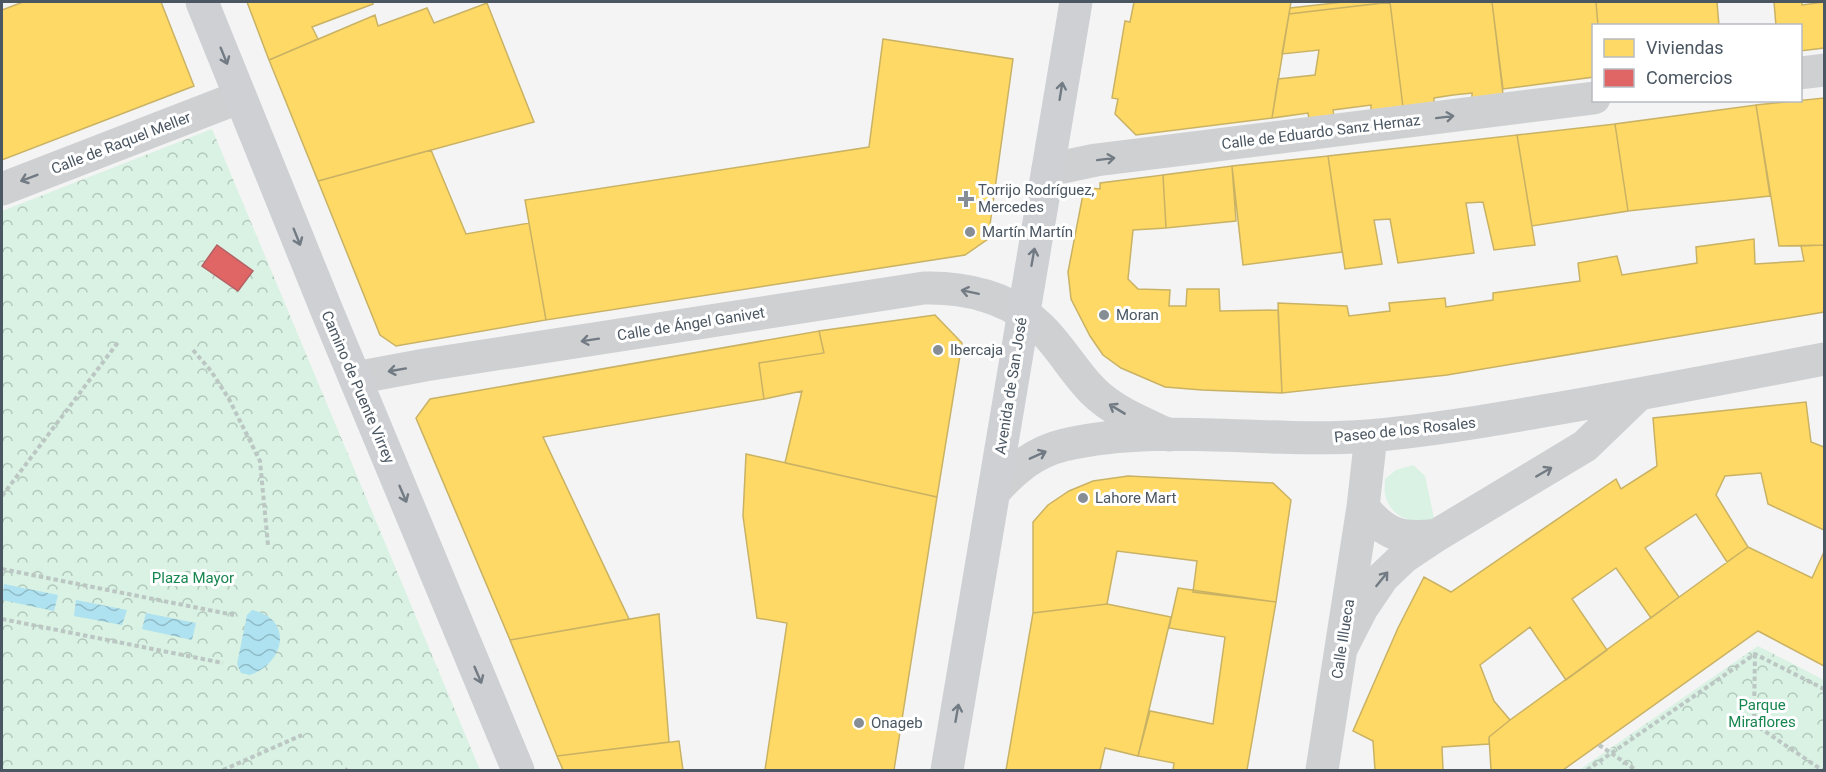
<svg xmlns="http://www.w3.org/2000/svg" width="1826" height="772" font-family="Roboto,sans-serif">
  <defs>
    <pattern id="park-crowns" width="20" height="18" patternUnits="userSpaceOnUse" patternTransform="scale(1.5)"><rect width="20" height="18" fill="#d9f2e3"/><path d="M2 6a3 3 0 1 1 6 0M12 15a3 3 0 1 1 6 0" fill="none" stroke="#b2c7bb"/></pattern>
    <pattern id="water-waves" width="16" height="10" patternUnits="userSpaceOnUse" patternTransform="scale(1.5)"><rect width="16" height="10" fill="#aee2f0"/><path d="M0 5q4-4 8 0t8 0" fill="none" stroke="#90bac6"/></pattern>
  </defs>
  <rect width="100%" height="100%" fill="#f4f4f4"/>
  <path fill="#d9f2e3" d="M 1413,465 L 1425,476 L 1434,518 C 1415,527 1389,517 1385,494 C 1384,490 1385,484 1385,479 L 1396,470 Z"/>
  <path fill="url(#park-crowns)" d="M 212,129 L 480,770 L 2,770 L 2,211 Z
    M 1758,646 L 1824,680 L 1824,770 L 1579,770 Z"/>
  <path fill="url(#water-waves)" d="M 4,584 L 58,595 L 54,611 L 2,600 Z
    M 76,600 L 127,610 L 122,625 L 74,616 Z
    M 252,610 C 294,619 285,663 250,675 L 241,673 L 237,664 L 247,615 Z
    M 146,613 L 196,623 L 192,640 L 142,629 Z"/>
  <path fill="#ffd966" stroke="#c9b264" stroke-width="1.5" d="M 23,2 L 161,2 L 194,86 L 2,160 L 2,10 Z
    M 247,2 L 372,2 L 373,4 L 312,27 L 318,39 L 269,60 Z
    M 1134,2 L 1291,2 L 1272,118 L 1136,135 L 1115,114 L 1118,99 L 1112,98 L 1125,21 L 1130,22 Z
    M 1344,2 L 1392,2 L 1289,14 L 1290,8 Z
    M 1390,2 L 1403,107 L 1371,111 L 1371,105 L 1333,110 L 1334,116 L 1309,119 L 1308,113 L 1272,118 L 1278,79 L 1315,75 L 1319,50 L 1282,54 L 1289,14 Z
    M 1390,2 L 1492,2 L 1503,94 L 1472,99 L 1472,93 L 1453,95 L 1434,98 L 1434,103 L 1403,107 Z
    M 1492,2 L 1596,2 L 1598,26 L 1594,26 L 1594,77 L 1503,89 Z
    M 1596,2 L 1717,2 L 1719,26 L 1598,26 Z
    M 1774,2 L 1802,2 L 1802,5 L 1824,2 L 1824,48 L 1800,51 L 1800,26 L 1776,26 Z
    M 487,3 L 534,122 L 318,181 L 269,60 L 375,15 L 378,26 L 427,8 L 434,23 Z
    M 883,39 L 1013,59 L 988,239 L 965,255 L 546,320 L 525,200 L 869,147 Z
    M 1824,98 L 1824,245 L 1779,246 L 1756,105 Z
    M 1756,105 L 1770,196 L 1628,211 L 1615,124 Z
    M 1615,124 L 1628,211 L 1532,226 L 1517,135 Z
    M 1517,135 L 1535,245 L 1494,250 L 1483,202 L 1466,203 L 1474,253 L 1398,263 L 1390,219 L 1374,220 L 1382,264 L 1345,269 L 1328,156 Z
    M 431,150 L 466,234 L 529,223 L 546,320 L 396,346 L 380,335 L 318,181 Z
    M 1328,156 L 1342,252 L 1243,265 L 1232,166 Z
    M 1232,166 L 1236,221 L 1166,228 L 1163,175 Z
    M 1163,175 L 1166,228 L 1133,230 L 1128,279 L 1138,289 L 1170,290 L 1169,306 L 1186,306 L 1187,289 L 1219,289 L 1220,311 L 1278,310 L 1282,393 L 1202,390 L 1165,387 L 1121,368 L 1103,355 L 1090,336 L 1071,299 L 1068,272 L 1083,194 L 1091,195 L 1091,188 L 1100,189 L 1100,183 Z
    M 1754,239 L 1755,264 L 1804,261 L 1801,246 L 1824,245 L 1824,312 L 1447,375 L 1282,393 L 1278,303 L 1347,306 L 1349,316 L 1390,311 L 1389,303 L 1445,298 L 1446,307 L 1493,300 L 1493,293 L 1580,281 L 1578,263 L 1617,256 L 1622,275 L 1697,263 L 1696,247 Z
    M 935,315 L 962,343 L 937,497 L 785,463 L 802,391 L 764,399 L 759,363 L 824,353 L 819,331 Z
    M 819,331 L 824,353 L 759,363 L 764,399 L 543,437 L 629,619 L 510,640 L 416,418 L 430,399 Z
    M 1806,402 L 1811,442 L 1824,447 L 1824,530 L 1768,504 L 1761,473 L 1725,476 L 1716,495 L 1748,547 L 1727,562 L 1696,514 L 1645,548 L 1679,597 L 1651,618 L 1616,568 L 1572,599 L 1607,650 L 1566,680 L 1530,627 L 1480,665 L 1494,701 L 1510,720 L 1489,737 L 1489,744 L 1442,747 L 1443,770 L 1375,770 L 1373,741 L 1353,731 L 1398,628 L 1424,577 L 1451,592 L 1616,479 L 1621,489 L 1657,466 L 1653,418 Z
    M 746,454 L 937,497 L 894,770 L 765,770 L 787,623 L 757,618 L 743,516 Z
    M 1128,476 L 1273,483 L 1291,500 L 1276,602 L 1193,592 L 1197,561 L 1117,551 L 1107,604 L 1033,613 L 1033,522 L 1048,505 L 1069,491 L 1093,481 Z
    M 1748,547 L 1812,578 L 1824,552 L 1824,666 L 1758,631 L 1563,770 L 1491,770 L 1489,737 L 1510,720 Z
    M 1178,588 L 1276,602 L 1247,770 L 1173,770 L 1174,763 L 1138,756 L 1150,711 L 1213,724 L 1225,637 L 1169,628 Z
    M 1107,604 L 1171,617 L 1138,756 L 1105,748 L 1100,770 L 1006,770 L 1033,613 Z
    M 659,614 L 669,742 L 557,756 L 510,640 Z
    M 679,741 L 683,770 L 563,770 L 557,756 Z"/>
  <path fill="#e06666" stroke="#b36164" stroke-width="1.5" d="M 217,245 L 253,271 L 238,291 L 202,266 Z"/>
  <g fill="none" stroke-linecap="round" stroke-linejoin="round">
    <path stroke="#bcc7c4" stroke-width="4" stroke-dasharray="4.5 3" stroke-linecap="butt" d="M 193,350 L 211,371 L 229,399 L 260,461 L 268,545
      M 2,496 L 119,341
      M 2,569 L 234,615
      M 2,619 L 223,663
      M 1755,654 L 1754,714 L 1757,726 L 1822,770
      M 1599,745 L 1636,770
      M 345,769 L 347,770
      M 223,770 L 302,735
      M 1587,770 L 1755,654 L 1824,689"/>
    <path stroke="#ced0d2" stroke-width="33" d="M 1800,73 L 1824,70
      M 1048,170 L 1096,160 L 1594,98
      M 2,189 L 240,97
      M 355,378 L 425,365 L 924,288 C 965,287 1009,297 1040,327 C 1060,346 1074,372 1093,391 C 1114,412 1143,423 1169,435
      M 994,492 C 1014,469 1035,452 1064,445 C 1161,422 1269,444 1368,436 C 1427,431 1485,421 1543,411 C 1637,395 1731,377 1824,359
      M 1363,507 C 1385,535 1402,540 1437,535
      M 1342,647 L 1362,608 L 1383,577 L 1404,557 L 1437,535 L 1585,446 L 1638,395
      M 1322,770 L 1363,507 L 1371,436"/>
    <path stroke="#ced0d4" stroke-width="33" d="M 202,2 L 327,311 L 518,770
      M 947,770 L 1076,2"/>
  </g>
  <defs><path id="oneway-shaft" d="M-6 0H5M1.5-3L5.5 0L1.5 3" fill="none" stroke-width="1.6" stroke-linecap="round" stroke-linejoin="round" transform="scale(1.5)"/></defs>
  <g stroke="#727b84">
    <use href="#oneway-shaft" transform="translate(224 56) rotate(68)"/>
    <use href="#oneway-shaft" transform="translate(1061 91) rotate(-81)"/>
    <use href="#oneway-shaft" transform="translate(297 237) rotate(68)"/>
    <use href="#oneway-shaft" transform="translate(1033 257) rotate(-80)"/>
    <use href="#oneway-shaft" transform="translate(403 494) rotate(67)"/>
    <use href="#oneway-shaft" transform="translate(478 675) rotate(67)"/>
    <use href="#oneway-shaft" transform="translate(957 713) rotate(-80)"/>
  </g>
  <g stroke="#727b83">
    <use href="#oneway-shaft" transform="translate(1445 117) rotate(-7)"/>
    <use href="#oneway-shaft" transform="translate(1106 159) rotate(-7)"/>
    <use href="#oneway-shaft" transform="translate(29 178) rotate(159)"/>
    <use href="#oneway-shaft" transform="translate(970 292) rotate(-168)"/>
    <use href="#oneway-shaft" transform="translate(590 340) rotate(171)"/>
    <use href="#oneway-shaft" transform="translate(397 370) rotate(170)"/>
    <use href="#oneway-shaft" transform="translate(1117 409) rotate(-149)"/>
    <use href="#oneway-shaft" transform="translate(1038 455) rotate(-24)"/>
    <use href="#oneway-shaft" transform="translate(1544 472) rotate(-30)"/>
    <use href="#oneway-shaft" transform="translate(1382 579) rotate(-51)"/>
  </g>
  <g fill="#868d94" stroke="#fff" stroke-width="2">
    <path d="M963 190h6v6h6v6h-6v6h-6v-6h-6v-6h6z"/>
    <circle cx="970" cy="232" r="6"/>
    <circle cx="1104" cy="315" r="6"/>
    <circle cx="938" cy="350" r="6"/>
    <circle cx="1083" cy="498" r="6"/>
    <circle cx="859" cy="723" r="6"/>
  </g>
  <g text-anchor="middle" stroke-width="6" stroke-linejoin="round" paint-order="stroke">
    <g font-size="15" fill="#4a5661" stroke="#fff">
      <text transform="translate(1321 132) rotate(-7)" y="5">Calle de Eduardo Sanz Hernaz</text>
      <text transform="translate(121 143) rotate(-21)" y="5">Calle de Raquel Meller</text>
      <text transform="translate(691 324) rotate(-9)" y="5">Calle de Ángel Ganivet</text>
      <text transform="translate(1011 386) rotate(-81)" y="5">Avenida de San José</text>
      <text transform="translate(358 387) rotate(67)" y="5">Camino de Puente Virrey</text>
      <text transform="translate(1405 430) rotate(-6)" y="5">Paseo de los Rosales</text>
      <text transform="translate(1343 639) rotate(-81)" y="5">Calle Illueca</text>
    </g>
    <g font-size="15" fill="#4a5661" stroke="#fff" text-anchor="start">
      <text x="978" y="195">Torrijo Rodríguez,<tspan x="978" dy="17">Mercedes</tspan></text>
      <text x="982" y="237">Martín Martín</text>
      <text x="1116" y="320">Moran</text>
      <text x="950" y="355">Ibercaja</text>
      <text x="1095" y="503">Lahore Mart</text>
      <text x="871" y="728">Onageb</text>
    </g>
    <g font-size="15" fill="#17864f" stroke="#fff">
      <text x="193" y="583">Plaza Mayor</text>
      <text x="1762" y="710">Parque<tspan x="1762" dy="17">Miraflores</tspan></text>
    </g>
  </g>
  <rect width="1826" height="772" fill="none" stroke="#4a5661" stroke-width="6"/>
  <rect x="1592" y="24" width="210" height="78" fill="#ffffff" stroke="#b7bbc0" stroke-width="1.5"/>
  <rect x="1604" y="39" width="30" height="18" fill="#ffd966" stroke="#b7bbc0" stroke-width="1.5"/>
  <text x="1646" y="54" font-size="18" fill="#4a5661">Viviendas</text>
  <rect x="1604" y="69" width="30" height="18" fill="#e06666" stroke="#b7bbc0" stroke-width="1.5"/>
  <text x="1646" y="84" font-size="18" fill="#4a5661">Comercios</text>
</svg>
